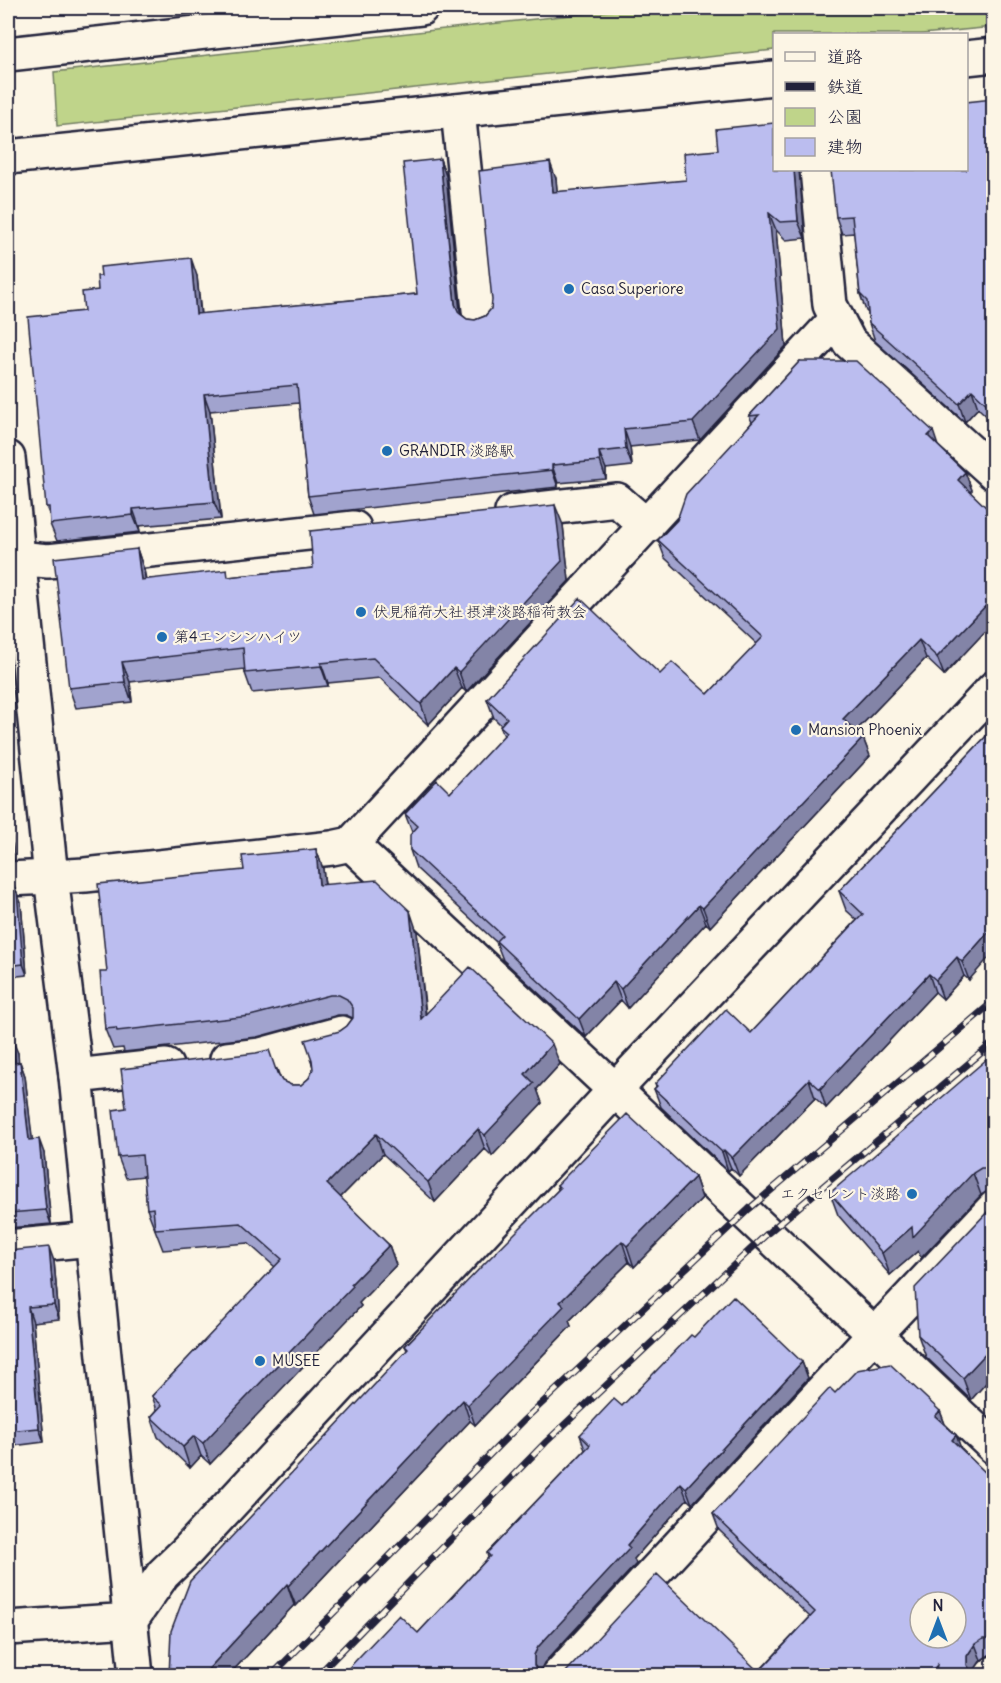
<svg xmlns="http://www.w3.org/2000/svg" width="1001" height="1683" font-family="Delius,'Klee One',sans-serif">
  <rect width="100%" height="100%" fill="#fcf5e5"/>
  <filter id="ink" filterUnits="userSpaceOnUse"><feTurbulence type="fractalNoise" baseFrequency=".0167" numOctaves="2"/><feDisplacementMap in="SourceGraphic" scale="12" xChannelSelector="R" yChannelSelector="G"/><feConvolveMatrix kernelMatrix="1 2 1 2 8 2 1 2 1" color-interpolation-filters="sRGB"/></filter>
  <g filter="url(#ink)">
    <path fill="#bfd48a" stroke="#707b62" stroke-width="1.5" d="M 635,8 L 993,8 L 993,27 L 922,34 L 774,34 L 774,50 L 57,126 L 54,72 Z"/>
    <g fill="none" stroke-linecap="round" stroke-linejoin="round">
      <defs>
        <path id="minor" d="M 458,111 L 480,319
          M 817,170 L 830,305 L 849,342 L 994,473
          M 351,844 L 615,1090
          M 8,879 L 51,877
          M 288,1049 L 302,1087
          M 227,1059 L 261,1055 L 342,1033
          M 76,1076 L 166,1066
          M 8,1247 L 92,1239
          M 558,1676 L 874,1335"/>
        <path id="tertiary" d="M 8,54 L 421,8
          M 966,58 L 994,55
          M 8,157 L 774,78
          M 8,458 L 51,877 L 76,1076 L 136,1676
          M 512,512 L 617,500 L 647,526
          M 18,558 L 48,561 L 354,528
          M 51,877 L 85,875 L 332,848 L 351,844 L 837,319
          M 615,1090 L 994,1447
          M 874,1335 L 994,1208
          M 131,1620 L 163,1574 L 187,1551 L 615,1090 L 994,688
          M 8,1628 L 131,1620
          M 991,1676 L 994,1673"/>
      </defs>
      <use href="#minor" stroke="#22223b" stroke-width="38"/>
      <use href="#tertiary" stroke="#22223b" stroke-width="38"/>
      <use href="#minor" stroke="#fcf5e5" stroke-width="33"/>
      <use href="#tertiary" stroke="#fcf5e5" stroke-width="33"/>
      <defs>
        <path id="rail" d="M 271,1676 L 524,1420 L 749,1209 L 994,1001
          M 317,1676 L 546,1442 L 769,1232 L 994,1042"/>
      </defs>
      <use href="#rail" stroke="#22223b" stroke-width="7"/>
      <use href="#rail" stroke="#fcf5e5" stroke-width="4.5" stroke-dasharray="14" stroke-linecap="butt"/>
    </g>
    <path fill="#a1a3ce" stroke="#22223b" stroke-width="1.5" d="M 993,99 L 993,422 L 978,408 L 965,422 L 875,341 L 869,323 L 868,313 L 866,311 L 860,294 L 854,233 L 842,234 L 836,217 Z
      M 440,159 L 446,176 L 461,314 L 467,319 L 475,320 L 485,316 L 491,309 L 556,179 L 557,192 L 798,171 L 805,238 L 786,240 L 776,230 L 786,346 L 700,440 L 630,447 L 632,466 L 606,469 L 606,479 L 558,483 L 558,487 L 314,514 L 308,496 L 299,403 L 210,411 L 221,519 L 139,526 L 140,532 L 57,541 L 50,524 L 50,516 L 46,507 L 84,311 L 98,290 L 197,276 L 201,314 L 417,294 Z
      M 800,361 L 938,446 L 965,472 L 972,490 L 970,492 L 993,514 L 993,623 L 944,675 L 926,658 L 856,731 L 863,738 L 870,756 L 710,927 L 706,923 L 628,1008 L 621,1000 L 586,1037 L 503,960 L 496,942 L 416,868 L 410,850 L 412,832 L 405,814 L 450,793 L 504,736 L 500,726 L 501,725 L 494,718 L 487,699 L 660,674 L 708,694 L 757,644 L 665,558 L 658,540 L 677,520 L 752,422 L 749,416 Z
      M 563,525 L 569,581 L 466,692 L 462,688 L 428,725 L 380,678 L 328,683 L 328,686 L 252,693 L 245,673 L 245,669 L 130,682 L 132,702 L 76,708 L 69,688 L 137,549 L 144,570 L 146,579 L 229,577 L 313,568 Z
      M 993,729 L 969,980 L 964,976 L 943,999 L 935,992 L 826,1108 L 815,1098 L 739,1176 L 731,1168 L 728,1171 L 661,1107 L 654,1089 L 656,1087 L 655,1084 L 751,1033 L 857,920 L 846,910 L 839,891 Z
      M 8,799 L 14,860 L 8,861 Z
      M 316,849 L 323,869 L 325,884 L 417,932 L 426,1014 L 560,1064 L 537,1089 L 542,1103 L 492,1156 L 485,1149 L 435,1202 L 383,1154 L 340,1198 L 389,1245 L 396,1265 L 359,1303 L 361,1306 L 210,1464 L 201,1456 L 190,1468 L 158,1437 L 151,1417 L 157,1410 L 152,1396 L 275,1267 L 248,1243 L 163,1250 L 147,1209 L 144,1176 L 126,1178 L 118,1157 L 126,1108 L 277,1073 L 282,1081 L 291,1085 L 301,1085 L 309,1078 L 340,1031 L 347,1026 L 353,1018 L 346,1015 L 338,1015 L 257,1037 L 124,1052 L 123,1048 L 113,1049 L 105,1029 L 107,972 L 244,870 Z
      M 8,886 L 14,886 L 21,903 L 27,975 L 8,977 Z
      M 8,1039 L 18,1053 L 18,1062 L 20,1062 L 25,1076 L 32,1140 L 44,1153 L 51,1224 L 8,1228 Z
      M 993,1067 L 993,1190 L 989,1190 L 981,1195 L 921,1258 L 918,1251 L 890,1275 L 838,1215 L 830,1193 Z
      M 695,1177 L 702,1198 L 634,1267 L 629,1262 L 569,1321 L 571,1326 L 475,1425 L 470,1421 L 296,1606 L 294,1605 L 228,1676 L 407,1350 L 405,1346 L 558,1190 L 557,1185 Z
      M 993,1206 L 993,1375 L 971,1400 L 926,1357 L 918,1335 Z
      M 8,1251 L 54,1261 L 59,1319 L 33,1322 L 44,1442 L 13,1446 L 14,1455 L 8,1456 Z
      M 694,1337 L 802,1362 L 808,1378 L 692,1504 L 687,1499 L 634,1559 L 636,1564 L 544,1663 L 540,1671 L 540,1674 L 418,1633 L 488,1558 L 487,1553 L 585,1450 L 580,1435 L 622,1406 Z
      M 835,1393 L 940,1411 L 945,1424 L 956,1435 L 961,1449 L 993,1480 L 993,1655 L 989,1655 L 981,1660 L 973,1672 L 973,1674 L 561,1676 L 757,1670 L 758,1672 L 810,1617 L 719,1530 L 713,1514 Z"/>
    <path fill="#8384a7" stroke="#22223b" stroke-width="1.5" d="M 440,159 L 446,176 L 461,321 L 455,304 Z
      M 550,162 L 556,179 L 559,210 L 553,192 Z
      M 794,170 L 799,170 L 805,238 L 798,221 Z
      M 769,213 L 776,230 L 786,346 L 700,440 L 693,422 Z
      M 191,258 L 197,276 L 202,331 L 196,314 Z
      M 972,390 L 978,408 L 965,422 L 959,404 Z
      M 204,394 L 210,411 L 221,519 L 214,502 Z
      M 624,429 L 630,447 L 632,466 L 626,449 Z
      M 933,431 L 939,449 L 928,436 Z
      M 599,452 L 606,469 L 606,479 L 600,461 Z
      M 552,465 L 558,483 L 558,487 L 552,470 Z
      M 965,472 L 972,490 L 964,498 L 958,480 Z
      M 555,505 L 563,525 L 569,581 L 466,692 L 459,672 Z
      M 133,509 L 139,526 L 140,532 L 133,515 Z
      M 137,549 L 144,570 L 148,600 L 141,580 Z
      M 993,598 L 993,623 L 944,675 L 937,657 Z
      M 919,640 L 926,658 L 850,737 L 843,719 Z
      M 122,662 L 130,682 L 132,702 L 125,682 Z
      M 321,663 L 328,683 L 328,686 L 321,666 Z
      M 454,668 L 462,688 L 428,725 L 421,704 Z
      M 863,738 L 870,756 L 710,927 L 703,908 Z
      M 8,799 L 14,860 L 10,849 L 8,825 Z
      M 316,849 L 323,869 L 327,905 L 319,885 Z
      M 14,886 L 21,903 L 27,975 L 23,964 Z
      M 699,905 L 706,923 L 628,1008 L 621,989 Z
      M 410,911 L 417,932 L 428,1040 L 421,1019 Z
      M 993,927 L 993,953 L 969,980 L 962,962 Z
      M 957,957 L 964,976 L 943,999 L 936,980 Z
      M 929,974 L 935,992 L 826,1108 L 820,1089 Z
      M 614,982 L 621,1000 L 586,1037 L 579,1019 Z
      M 12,1039 L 18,1053 L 20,1077 L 15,1063 Z
      M 552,1044 L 560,1064 L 537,1089 L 542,1103 L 492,1156 L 485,1135 L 525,1074 Z
      M 20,1062 L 25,1076 L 34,1154 L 29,1140 Z
      M 809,1079 L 815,1098 L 739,1176 L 732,1158 Z
      M 478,1129 L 485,1149 L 435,1202 L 428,1182 Z
      M 376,1134 L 383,1154 L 334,1204 L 327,1184 Z
      M 39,1139 L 44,1153 L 51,1224 L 46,1210 Z
      M 724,1150 L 731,1168 L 728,1171 L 722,1152 Z
      M 973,1173 L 981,1195 L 921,1258 L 918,1251 L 890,1275 L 882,1253 Z
      M 695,1177 L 702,1198 L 634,1267 L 627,1246 Z
      M 622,1241 L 629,1262 L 569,1321 L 571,1326 L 475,1425 L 468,1405 L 560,1302 Z
      M 389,1245 L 396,1265 L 359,1303 L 361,1306 L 210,1464 L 203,1443 L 351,1284 Z
      M 49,1247 L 54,1261 L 59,1319 L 54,1305 Z
      M 28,1307 L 33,1322 L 44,1442 L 39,1428 Z
      M 990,1349 L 993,1359 L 993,1375 L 971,1400 L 963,1378 Z
      M 802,1362 L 808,1378 L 692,1504 L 686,1488 Z
      M 463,1400 L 470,1421 L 296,1606 L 288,1586 Z
      M 940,1411 L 946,1427 L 935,1416 Z
      M 8,1431 L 13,1446 L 14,1455 L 9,1441 Z
      M 956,1435 L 962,1451 L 952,1440 Z
      M 194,1436 L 201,1456 L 190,1468 L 183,1447 Z
      M 681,1483 L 687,1499 L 634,1559 L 636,1564 L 544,1663 L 540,1671 L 540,1676 L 534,1665 L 534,1655 L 538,1647 L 627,1545 Z
      M 287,1584 L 294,1605 L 228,1676 L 202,1676 Z
      M 975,1644 L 981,1660 L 973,1672 L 973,1676 L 967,1665 L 967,1656 Z
      M 937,1665 L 941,1676 L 928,1676 Z"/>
    <path fill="#bbbdef" stroke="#22223b" stroke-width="1.5" fill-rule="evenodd" d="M 993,99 L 993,410 L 972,390 L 959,404 L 869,323 L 867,301 L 860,294 L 852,216 L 836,217 L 831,170 L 966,170 L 966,102 Z
      M 774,123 L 774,170 L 794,170 L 798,221 L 780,222 L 769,213 L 780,329 L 693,422 L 624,429 L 626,449 L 599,452 L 600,461 L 552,465 L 552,470 L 308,496 L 297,385 L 204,394 L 214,502 L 133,509 L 133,515 L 50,524 L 49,507 L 46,507 L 28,317 L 84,311 L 82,292 L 98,290 L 97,276 L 101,276 L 100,267 L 191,258 L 196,314 L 417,294 L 403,163 L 440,159 L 455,304 L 459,313 L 467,319 L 475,320 L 485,316 L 491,309 L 492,300 L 479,171 L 550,162 L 553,192 L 686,180 L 684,153 L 718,150 L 716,129 Z
      M 800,361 L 856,361 L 933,431 L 928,436 L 965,472 L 958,480 L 993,514 L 993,598 L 937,657 L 919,640 L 843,719 L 863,738 L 703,908 L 699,905 L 621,989 L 614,982 L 579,1019 L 496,941 L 502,935 L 410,850 L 410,835 L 418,826 L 405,814 L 437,780 L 450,793 L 507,732 L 500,726 L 507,718 L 487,699 L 580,598 L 660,674 L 672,662 L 708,694 L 763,637 L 658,540 L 677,520 L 686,494 L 759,415 L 749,416 Z
      M 555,505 L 562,561 L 459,672 L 454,668 L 421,704 L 373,658 L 321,663 L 321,666 L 245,673 L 243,648 L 122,662 L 125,682 L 69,688 L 54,558 L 137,549 L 141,580 L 227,570 L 228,577 L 313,568 L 310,531 Z
      M 993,729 L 993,927 L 962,962 L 957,957 L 936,980 L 929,974 L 820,1089 L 809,1079 L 732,1158 L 724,1150 L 722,1152 L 654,1089 L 657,1086 L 655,1084 L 726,1009 L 751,1033 L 863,914 L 839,891 Z
      M 8,825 L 10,849 L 8,849 Z
      M 316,849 L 319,885 L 377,880 L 410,911 L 421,1019 L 470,967 L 552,1044 L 525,1074 L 534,1083 L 485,1135 L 478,1129 L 428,1182 L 376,1134 L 327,1184 L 389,1245 L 351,1284 L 353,1286 L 203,1443 L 194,1436 L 183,1447 L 151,1417 L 162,1405 L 152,1396 L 282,1259 L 241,1223 L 155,1229 L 153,1208 L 147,1209 L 142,1155 L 118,1157 L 113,1110 L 126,1108 L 121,1069 L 256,1053 L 269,1050 L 277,1073 L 282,1081 L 291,1085 L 301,1085 L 309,1078 L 313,1069 L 312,1060 L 305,1040 L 340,1031 L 347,1026 L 353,1018 L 353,1008 L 347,999 L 339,995 L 330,995 L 250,1016 L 117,1031 L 116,1028 L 105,1029 L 100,972 L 107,972 L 98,884 L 244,870 L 242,856 Z
      M 8,886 L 14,886 L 15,892 L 17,892 L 23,964 L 8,966 Z
      M 8,1039 L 12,1039 L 15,1063 L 20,1062 L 29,1140 L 39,1139 L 46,1210 L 8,1213 Z
      M 987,1059 L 993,1067 L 993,1170 L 990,1168 L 981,1168 L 973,1173 L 913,1237 L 912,1227 L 882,1253 L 830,1193 Z
      M 627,1114 L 695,1177 L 627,1246 L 622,1241 L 560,1302 L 564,1306 L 468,1405 L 463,1400 L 288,1586 L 287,1584 L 202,1676 L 169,1676 L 171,1631 L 190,1581 L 408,1349 L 405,1346 L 483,1265 L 560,1188 L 557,1185 Z
      M 993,1206 L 993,1352 L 990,1349 L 963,1378 L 918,1335 L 915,1288 Z
      M 49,1247 L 54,1305 L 28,1307 L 39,1428 L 8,1431 L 9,1441 L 8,1441 L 8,1251 Z
      M 733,1296 L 802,1362 L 686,1488 L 681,1483 L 627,1545 L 630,1548 L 538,1647 L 534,1655 L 534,1665 L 539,1673 L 543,1676 L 341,1676 L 399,1615 L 418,1633 L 490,1556 L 487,1553 L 590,1445 L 580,1435 L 614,1399 L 622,1406 L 691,1335 L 694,1337 Z
      M 890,1364 L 940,1411 L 935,1416 L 956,1435 L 952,1440 L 993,1480 L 993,1639 L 983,1639 L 975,1644 L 967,1656 L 967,1665 L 972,1673 L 976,1676 L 935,1676 L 937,1665 L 928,1676 L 755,1676 L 815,1612 L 713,1514 L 830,1388 L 835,1393 L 857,1370 ZM 920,1602 L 956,1602 L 956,1638 L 920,1638 Z
      M 657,1574 L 757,1670 L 752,1676 L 561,1676 L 565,1673 Z"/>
  </g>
  <g fill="#1f6fb2" stroke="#fcf5e5" stroke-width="2">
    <circle cx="569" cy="289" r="6"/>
    <circle cx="387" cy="451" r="6"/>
    <circle cx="361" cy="612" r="6"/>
    <circle cx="162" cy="637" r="6"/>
    <circle cx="796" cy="730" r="6"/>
    <circle cx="912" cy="1194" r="6"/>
    <circle cx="260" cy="1361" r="6"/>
  </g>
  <g text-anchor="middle" stroke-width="4.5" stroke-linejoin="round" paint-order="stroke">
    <g font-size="15" fill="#22223b" stroke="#fcf5e5" text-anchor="start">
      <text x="581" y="294">Casa Superiore</text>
      <text x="399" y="456">GRANDIR 淡路駅</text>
      <text x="373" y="617">伏見稲荷大社 摂津淡路稲荷教会</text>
      <text x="174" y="642">第4エンシンハイツ</text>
      <text x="808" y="735">Mansion Phoenix</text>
      <text x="900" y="1199" text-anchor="end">エクセレント淡路</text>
      <text x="272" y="1366">MUSEE</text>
    </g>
  </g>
  <rect width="1001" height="1683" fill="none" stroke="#fcf5e5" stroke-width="30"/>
  <rect x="15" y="15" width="971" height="1653" fill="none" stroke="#22223b" stroke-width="2" filter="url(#ink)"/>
  <rect x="773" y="33" width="195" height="138" fill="#fcf5e5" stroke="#a5a1a1" stroke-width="1.5"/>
  <rect x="785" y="52" width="30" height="9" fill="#fcf5e5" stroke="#a5a1a1" stroke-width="1.5"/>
  <text x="827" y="63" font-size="18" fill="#22223b">道路</text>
  <rect x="785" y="82" width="30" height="9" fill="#22223b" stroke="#a5a1a1" stroke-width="1.5"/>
  <text x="827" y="93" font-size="18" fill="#22223b">鉄道</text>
  <rect x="785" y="108" width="30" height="18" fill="#bfd48a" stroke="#a5a1a1" stroke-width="1.5"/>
  <text x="827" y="123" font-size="18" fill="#22223b">公園</text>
  <rect x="785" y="138" width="30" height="18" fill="#bbbdef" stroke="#a5a1a1" stroke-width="1.5"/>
  <text x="827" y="153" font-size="18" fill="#22223b">建物</text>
  <g transform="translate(938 1620)"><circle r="28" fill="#fcf5e5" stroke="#a5a1a1" stroke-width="1.5"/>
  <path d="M0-4.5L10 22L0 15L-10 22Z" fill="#1f6fb2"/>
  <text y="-9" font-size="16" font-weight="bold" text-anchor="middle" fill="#22223b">N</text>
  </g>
</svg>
